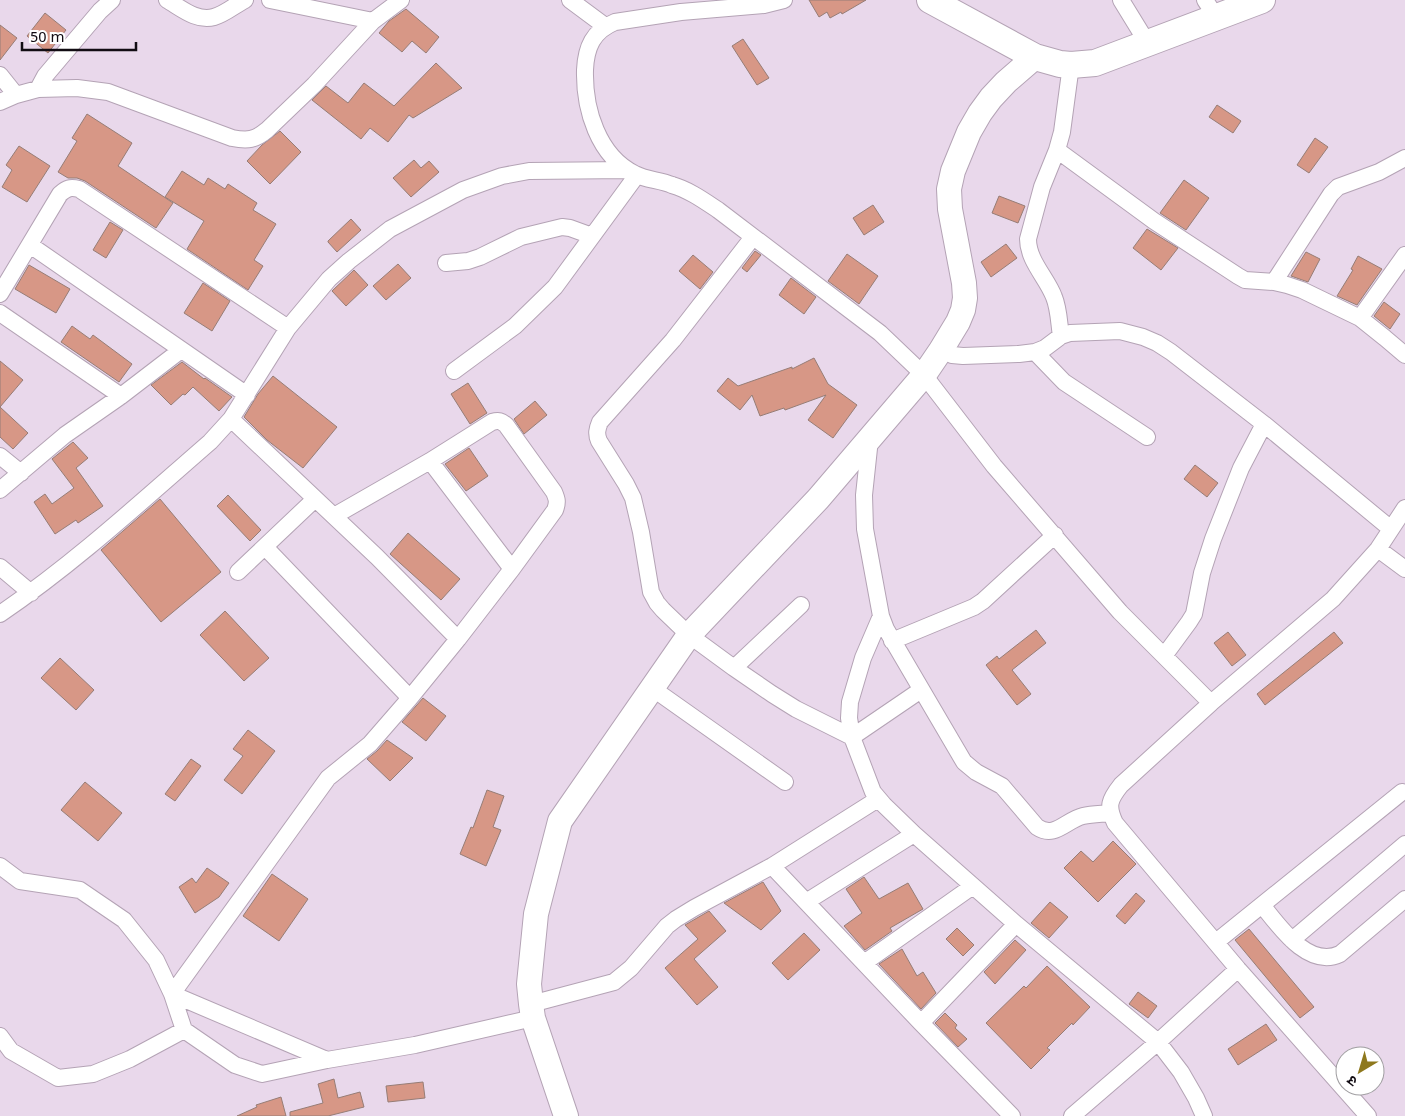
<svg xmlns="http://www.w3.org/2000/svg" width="1405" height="1116" font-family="Georgia,'Noto Sans Devanagari',serif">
  <rect width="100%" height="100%" fill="#e9d8eb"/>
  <path fill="#d79786" stroke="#967d76" d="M 809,0 L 866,0 L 842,14 L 841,12 L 830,18 L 827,12 L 819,17 Z
    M 406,9 L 439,37 L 426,53 L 412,41 L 402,52 L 379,33 L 389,21 Z
    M 45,13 L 66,30 L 48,53 L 27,36 Z
    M 0,25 L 17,38 L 0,60 Z
    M 743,39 L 769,78 L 757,85 L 732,46 Z
    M 436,63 L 462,88 L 413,118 L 409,115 L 388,142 L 370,128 L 361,139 L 312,100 L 326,86 L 348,103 L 364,83 L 394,106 Z
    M 1217,105 L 1241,121 L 1233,133 L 1209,117 Z
    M 87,114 L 132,143 L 118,166 L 173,203 L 156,228 L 85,181 L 77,178 L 68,178 L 58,172 L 77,141 L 72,138 Z
    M 280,131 L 301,152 L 270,184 L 247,161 L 262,145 Z
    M 1315,138 L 1328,147 L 1309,173 L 1297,165 Z
    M 19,146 L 50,166 L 27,202 L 2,187 L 12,170 L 6,165 Z
    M 414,160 L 421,168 L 429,161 L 439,172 L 411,197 L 393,178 Z
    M 182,171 L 204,185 L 208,178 L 225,189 L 228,184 L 257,203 L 253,210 L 276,224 L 254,260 L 263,266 L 248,290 L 187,249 L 204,221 L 165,197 Z
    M 1184,180 L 1209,198 L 1186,230 L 1160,213 Z
    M 999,196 L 1025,206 L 1018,223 L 992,213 Z
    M 873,205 L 884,222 L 864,235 L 853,218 Z
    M 351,219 L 361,230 L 337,252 L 328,242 L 328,241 Z
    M 110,222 L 123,230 L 106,258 L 93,250 Z
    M 1147,229 L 1178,248 L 1161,270 L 1133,248 Z
    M 1006,244 L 1017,258 L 991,277 L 981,262 Z
    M 755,251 L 761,255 L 747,272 L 742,268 Z
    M 1306,252 L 1320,259 L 1308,282 L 1291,276 Z
    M 847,254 L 878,276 L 859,304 L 828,281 Z
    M 693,255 L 713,272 L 700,289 L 679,271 Z
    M 1358,256 L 1382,269 L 1357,305 L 1337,296 L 1353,270 L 1351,269 Z
    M 398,264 L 411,278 L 386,300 L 373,286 Z
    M 29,265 L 70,289 L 56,313 L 15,289 Z
    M 354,270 L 368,285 L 346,306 L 332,291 Z
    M 791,278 L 816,297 L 804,314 L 779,295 Z
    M 203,283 L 230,301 L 212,331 L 184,313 Z
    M 1384,302 L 1400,314 L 1390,329 L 1374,316 Z
    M 72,326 L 90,339 L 93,335 L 132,364 L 119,382 L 61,342 Z
    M 814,358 L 828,384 L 857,405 L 833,438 L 808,420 L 826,395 L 785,410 L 784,408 L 760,416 L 752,395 L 740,410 L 717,391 L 728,378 L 738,386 L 792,367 L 792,369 Z
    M 0,361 L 23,380 L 0,407 Z
    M 182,362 L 204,379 L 205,378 L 232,397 L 219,411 L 193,387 L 185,395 L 183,394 L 171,405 L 151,385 Z
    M 273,376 L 337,427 L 303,468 L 267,440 L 244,417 L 258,394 Z
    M 468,383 L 487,413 L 470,424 L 451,394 Z
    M 535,401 L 547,415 L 524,434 L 514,419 Z
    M 0,407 L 28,433 L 13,449 L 0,437 Z
    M 73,442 L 88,458 L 76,468 L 103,506 L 78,523 L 76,520 L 55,534 L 34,502 L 45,494 L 52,504 L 74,488 L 52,459 Z
    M 469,448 L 488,476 L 466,491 L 445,464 Z
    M 1195,465 L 1218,483 L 1207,497 L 1184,479 Z
    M 228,495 L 261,530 L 250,541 L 217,506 Z
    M 160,499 L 221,572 L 161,622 L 101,550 Z
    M 408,533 L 460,579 L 441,600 L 390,554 Z
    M 225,611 L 269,658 L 244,681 L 200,635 Z
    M 1036,630 L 1046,643 L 1012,670 L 1031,694 L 1017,705 L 986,665 L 997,656 L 999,659 Z
    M 1228,632 L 1246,655 L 1232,666 L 1214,643 Z
    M 1334,632 L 1343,643 L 1265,705 L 1257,694 Z
    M 60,658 L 94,690 L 76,710 L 41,678 Z
    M 423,698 L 446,716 L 426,741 L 402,722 Z
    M 248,730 L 275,751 L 242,794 L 224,780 L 243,756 L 233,749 Z
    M 387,740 L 413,758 L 390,781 L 367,759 L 377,751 Z
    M 191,759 L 201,766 L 175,801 L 165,794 Z
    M 85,782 L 122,813 L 98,841 L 61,810 Z
    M 487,790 L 504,796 L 493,827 L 501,830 L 486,866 L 460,854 L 471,827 L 473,828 Z
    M 1113,841 L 1136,864 L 1098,902 L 1064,868 L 1081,851 L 1093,862 Z
    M 207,868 L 229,883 L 219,897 L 195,913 L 179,887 L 192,878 L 196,883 Z
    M 272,874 L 308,899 L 279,941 L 243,916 Z
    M 864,877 L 879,899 L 908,883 L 923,909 L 890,928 L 892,931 L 865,950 L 844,926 L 862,913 L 846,889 Z
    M 763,882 L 781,911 L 761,930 L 724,903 Z
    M 1136,893 L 1145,901 L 1125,924 L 1116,916 Z
    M 1050,902 L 1068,917 L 1049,938 L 1031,923 Z
    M 709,911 L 726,931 L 694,959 L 718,987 L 697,1005 L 665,968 L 698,939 L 685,925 Z
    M 957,928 L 974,945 L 963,956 L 946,939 Z
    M 1249,929 L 1314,1007 L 1300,1018 L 1235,940 Z
    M 804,933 L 820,950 L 788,980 L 772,963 Z
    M 1015,940 L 1026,950 L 995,984 L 984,972 Z
    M 902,949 L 917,976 L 923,972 L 936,993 L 921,1009 L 879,964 Z
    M 1047,966 L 1090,1007 L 1073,1025 L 1072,1023 L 1047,1048 L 1050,1050 L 1031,1069 L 986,1023 L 1024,986 L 1026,988 Z
    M 1138,992 L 1157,1006 L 1148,1018 L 1129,1004 Z
    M 945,1013 L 957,1025 L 955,1028 L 967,1039 L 958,1047 L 935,1023 Z
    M 1266,1024 L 1277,1040 L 1238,1065 L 1228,1049 Z
    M 334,1079 L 338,1098 L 360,1092 L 364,1107 L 328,1116 L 290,1116 L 290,1112 L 323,1103 L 318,1084 Z
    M 423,1082 L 425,1098 L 388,1102 L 386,1086 Z
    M 281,1097 L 286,1116 L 237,1116 L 257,1107 L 256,1105 Z"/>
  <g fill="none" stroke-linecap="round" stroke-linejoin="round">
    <defs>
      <path id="street" d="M 167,0 C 181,8 197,22 214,17 C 225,14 235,5 245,0
        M 270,0 L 373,21
        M 570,0 L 605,26
        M 784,0 L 764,5 L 681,12 L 615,22 C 593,31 586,47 585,70 C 584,109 598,156 635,174 C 646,180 660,180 672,185 C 689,190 703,200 718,210 L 880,333 L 924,375 L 994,466 L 1120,612 L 1211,703 L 1121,785 C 1109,800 1107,806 1115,823 L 1238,969 L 1368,1116
        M 1121,0 L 1148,44
        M 1205,0 L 1216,17
        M 0,75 L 16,95
        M 38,89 L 45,76 L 100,11 L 112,0
        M 0,102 L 16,95 L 38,89 L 77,88 L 108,92 L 232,138 C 248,141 255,140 267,130 L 314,85 L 373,21 L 401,0
        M 1057,150 L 1154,221 L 1238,276 L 1245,280 L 1274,282 L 1287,285 L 1302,290 L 1360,318 L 1385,338 L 1405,355
        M 753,237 L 673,340 L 600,422 C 597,429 596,434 599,441 L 626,484 L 633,498 L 641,532 L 651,592 L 657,603 L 663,610 L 689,635 L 734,668 L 772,694 L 796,709 L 852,737 L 921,690
        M 30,245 L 247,395
        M 446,263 L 468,261 L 480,257 L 521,237 L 562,227 L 570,228 L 592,236
        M 1274,282 L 1331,194 L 1338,187 L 1379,172 L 1405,158
        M 0,294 L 60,194 C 67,188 70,187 79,189 L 288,328
        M 0,313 L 121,396
        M 1360,318 L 1405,255
        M 1061,336 C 1059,324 1059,309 1054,297 C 1047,278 1028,261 1028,239 L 1042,187 L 1057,150 L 1062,132 L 1071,65
        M 941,350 L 952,355 L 963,356 L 1019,354 L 1035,352 L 1045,348 L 1061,336 L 1070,333 L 1120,331 L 1143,337 L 1157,343 L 1171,352 L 1264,424 L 1391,529
        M 1035,352 L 1064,382 L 1147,437
        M 454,371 L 515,326 L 555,287 L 637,175
        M 231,419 L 377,557 L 458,639
        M 870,439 L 864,495 L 865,529 L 881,616 L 886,629 L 964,762 L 976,772 L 1002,786 L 1037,827 C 1055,839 1066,820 1083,816 C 1092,814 1102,814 1111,813
        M 0,456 L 21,473
        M 430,461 L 512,569
        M 0,490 L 65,435 L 121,396 L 181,350
        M 265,547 L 410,698
        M 1378,549 L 1405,569
        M 0,567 L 31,593
        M 238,572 L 315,499
        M 0,614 C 75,563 142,501 210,442 L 231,419 L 288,328 L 329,279 L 349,261 L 390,229 L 463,190 L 502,176 L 529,171 L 627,170
        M 881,616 L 863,658 L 850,702 L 849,718 L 852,737 L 873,792 L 884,805 L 914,834 L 973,886 L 1016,924 L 1158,1042 L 1181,1072 L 1196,1098 L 1204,1116
        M 892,641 L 974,607 L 983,601 L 1055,535
        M 1164,656 L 1189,622 L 1194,614 L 1202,573 L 1213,539 L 1241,468 L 1264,424
        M 734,668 L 801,605
        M 652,688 L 785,782
        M 1211,703 L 1333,599 L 1378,549 L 1405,508
        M 0,866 L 20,881 L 80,890 L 124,920 L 156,960 L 172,994 L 184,1030 L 130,1059 L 93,1074 L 58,1078 L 11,1051 L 0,1036
        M 772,866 L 921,1023 L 1012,1116
        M 806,902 L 914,834
        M 1262,905 C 1279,926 1308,969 1340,954 L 1405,899
        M 1292,940 L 1405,844
        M 1216,942 L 1402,792
        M 864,963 L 973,886
        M 172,994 L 328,778 L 370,744 L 410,698 L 458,639 L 512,569 L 555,510 C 558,502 557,499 554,492 L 506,425 C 501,421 499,420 492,422 L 430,461 L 334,516
        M 172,994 L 327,1060 L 415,1045 L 533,1018
        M 531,1004 L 614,982 L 631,968 L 667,926 L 676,919 L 694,908 L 772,866 L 878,799
        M 921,1023 L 1016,924
        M 184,1030 L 235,1065 L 262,1074 L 327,1060
        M 1072,1116 L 1158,1042 L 1238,969"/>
      <path id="secondary" d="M 566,1116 L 533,1018 L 531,1004 L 529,984 L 536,914 L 560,821 L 689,635 L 818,499 L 924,375 L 941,350 L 958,322 L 963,310 L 965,298 L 964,283 L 950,209 L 949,189 L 953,171 L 969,132 L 980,113 L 991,98 L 1006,82 L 1035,57"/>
      <path id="primary" d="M 930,0 L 1035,57 L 1060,64 L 1071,65 L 1095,63 L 1262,0"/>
    </defs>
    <use href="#street" stroke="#b4a3b5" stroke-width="18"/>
    <use href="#secondary" stroke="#b4a3b5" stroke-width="26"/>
    <use href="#primary" stroke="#b4a3b5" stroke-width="28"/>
    <use href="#street" stroke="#fff" stroke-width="16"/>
    <use href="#secondary" stroke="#fff" stroke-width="24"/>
    <use href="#primary" stroke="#fff" stroke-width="26"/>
  </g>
  <g transform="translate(1360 1071) rotate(218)"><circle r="24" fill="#ffffff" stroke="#a09ea1"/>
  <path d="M0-4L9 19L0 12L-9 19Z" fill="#8e781d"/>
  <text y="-8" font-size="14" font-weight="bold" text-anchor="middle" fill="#120c13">उ</text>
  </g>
  <path d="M22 42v8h114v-8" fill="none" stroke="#120c13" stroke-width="2.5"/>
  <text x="30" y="42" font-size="15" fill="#120c13" stroke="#ffffff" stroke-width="4" paint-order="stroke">50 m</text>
</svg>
